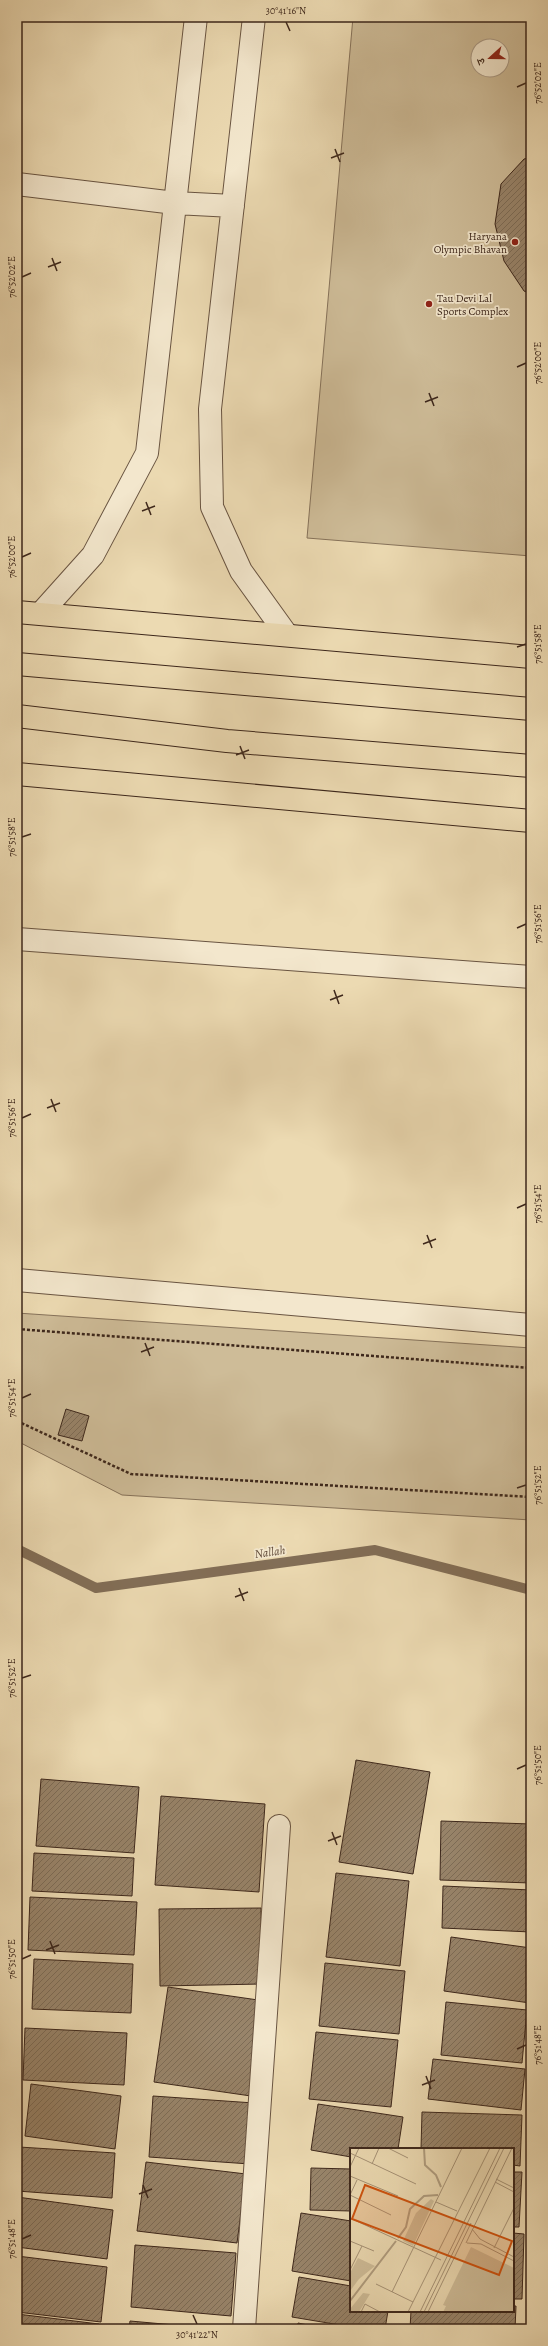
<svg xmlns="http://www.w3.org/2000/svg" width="548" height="2346" font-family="Alegreya,'Noto Serif Devanagari',serif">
  <defs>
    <pattern id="building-hatch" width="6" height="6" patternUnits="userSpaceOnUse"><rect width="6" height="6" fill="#98846a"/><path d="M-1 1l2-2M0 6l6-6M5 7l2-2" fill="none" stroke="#7d6c56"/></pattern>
  </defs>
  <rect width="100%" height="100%" fill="#ecdab2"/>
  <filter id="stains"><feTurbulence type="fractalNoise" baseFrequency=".005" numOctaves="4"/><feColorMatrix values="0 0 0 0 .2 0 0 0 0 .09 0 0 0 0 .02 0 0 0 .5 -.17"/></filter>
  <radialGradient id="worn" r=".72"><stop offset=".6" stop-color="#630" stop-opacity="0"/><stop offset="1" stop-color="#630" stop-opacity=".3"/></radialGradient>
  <path fill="#cebc98" stroke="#86725a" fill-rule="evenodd" d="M 353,17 L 531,17 L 531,556 L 307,538 ZM 478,46 L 502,46 L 502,70 L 478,70 Z
    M 17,1313 L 531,1348 L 531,1520 L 122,1495 L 17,1441 Z"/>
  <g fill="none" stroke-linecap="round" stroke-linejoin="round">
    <path stroke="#826e57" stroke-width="10" d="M 17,1549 L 96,1588 L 375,1550 L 531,1590"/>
  </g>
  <path fill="url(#building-hatch)" stroke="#3d271b" d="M 531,157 L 531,294 L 524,291 L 504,261 L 495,224 L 501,184 L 524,159 Z
    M 66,1409 L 89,1416 L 82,1441 L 58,1435 Z
    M 356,1760 L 430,1772 L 413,1874 L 339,1862 Z
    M 41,1779 L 139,1787 L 134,1853 L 36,1846 Z
    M 161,1796 L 265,1804 L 259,1892 L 155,1885 Z
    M 441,1821 L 531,1824 L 531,1883 L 440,1880 Z
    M 34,1853 L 134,1858 L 132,1896 L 32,1891 Z
    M 336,1873 L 409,1881 L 400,1966 L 326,1957 Z
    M 443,1886 L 531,1890 L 531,1932 L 442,1928 Z
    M 30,1897 L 137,1902 L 134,1955 L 28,1950 Z
    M 261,1908 L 262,1984 L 160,1986 L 159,1909 Z
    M 451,1937 L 531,1948 L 530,2003 L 444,1991 Z
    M 34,1959 L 133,1964 L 131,2013 L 32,2009 Z
    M 325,1963 L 405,1971 L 399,2034 L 319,2026 Z
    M 168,1987 L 265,2001 L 251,2096 L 154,2082 Z
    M 446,2002 L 527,2010 L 522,2063 L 441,2055 Z
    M 25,2028 L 127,2033 L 124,2085 L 23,2080 Z
    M 316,2032 L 398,2040 L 391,2107 L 309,2099 Z
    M 433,2059 L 525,2069 L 521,2110 L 428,2099 Z
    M 31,2084 L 121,2096 L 115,2149 L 25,2136 Z
    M 153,2096 L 254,2103 L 250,2164 L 149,2157 Z
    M 318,2104 L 403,2117 L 398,2149 L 351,2149 L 351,2157 L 311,2150 Z
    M 422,2112 L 522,2115 L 520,2166 L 513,2165 L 513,2149 L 421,2149 Z
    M 19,2147 L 115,2153 L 112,2198 L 17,2191 Z
    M 146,2162 L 246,2174 L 237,2243 L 137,2231 Z
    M 311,2168 L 351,2169 L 351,2211 L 310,2210 Z
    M 513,2172 L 522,2172 L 519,2227 L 513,2227 Z
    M 17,2197 L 113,2210 L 107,2259 L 17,2247 Z
    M 301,2213 L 351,2221 L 351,2281 L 292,2271 Z
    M 513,2233 L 524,2234 L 522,2299 L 513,2299 Z
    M 135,2245 L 236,2253 L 231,2316 L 131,2307 Z
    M 17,2256 L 107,2267 L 101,2322 L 17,2312 Z
    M 299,2277 L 351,2286 L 351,2311 L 388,2311 L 385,2329 L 364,2329 L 292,2317 Z
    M 513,2306 L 516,2306 L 515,2329 L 410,2329 L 411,2311 L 513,2311 Z
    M 17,2314 L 99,2324 L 98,2329 L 17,2329 Z
    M 130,2321 L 219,2329 L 129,2329 Z
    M 298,2323 L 328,2329 L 297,2329 Z"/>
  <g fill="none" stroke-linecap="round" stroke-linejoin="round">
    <defs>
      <path id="minor" d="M 254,17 L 210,409 L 212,507 L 241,571 L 287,635
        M 17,184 L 175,203 L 233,206
        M 41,613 L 93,555 L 147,453 L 196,17
        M 17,939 L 531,977
        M 17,1280 L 531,1325
        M 244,2329 L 279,1826"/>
      <path id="trunk" d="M 17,612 L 531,657
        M 17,664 L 531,709
        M 17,716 L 227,741 L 531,766
        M 17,774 L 531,821"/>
    </defs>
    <use href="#minor" stroke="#695441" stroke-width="24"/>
    <use href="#trunk" stroke="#3d271b" stroke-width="24"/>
    <path stroke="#3d271b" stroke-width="2.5" stroke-dasharray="3 2" stroke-linecap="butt" d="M 17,1329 L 531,1368
      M 17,1421 L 131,1474 L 531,1497"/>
    <use href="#minor" stroke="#f3e7cd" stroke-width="22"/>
    <use href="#trunk" stroke="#ecdab2" stroke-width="22"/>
  </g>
  <path fill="none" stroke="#3d271b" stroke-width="1.5" d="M 286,22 L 290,31M 517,87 L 526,83M 335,149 L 340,162M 331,158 L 344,153M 52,258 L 57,271M 48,267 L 61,262M 22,277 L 31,273M 517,367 L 526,363M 429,393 L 434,406M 425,402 L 438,397M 146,502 L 151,515M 142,511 L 155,506M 22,557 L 31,553M 517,647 L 526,644M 240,746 L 245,759M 236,755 L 249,750M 22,837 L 31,834M 517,928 L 526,924M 334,990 L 339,1004M 330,1000 L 343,995M 51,1099 L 56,1112M 47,1108 L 60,1103M 22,1118 L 31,1114M 517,1208 L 526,1204M 427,1235 L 432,1248M 423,1244 L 436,1239M 145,1343 L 150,1356M 141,1352 L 154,1347M 22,1398 L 31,1394M 517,1488 L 526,1485M 239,1588 L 244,1601M 235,1597 L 248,1592M 22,1678 L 31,1675M 517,1769 L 526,1765M 332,1832 L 337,1845M 328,1841 L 341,1836M 50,1941 L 55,1954M 46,1950 L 59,1945M 22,1959 L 31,1955M 517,2049 L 526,2045M 426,2076 L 431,2089M 422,2085 L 435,2080M 143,2185 L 148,2198M 139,2194 L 152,2189M 22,2239 L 31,2235M 193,2315 L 197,2324"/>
  <g fill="#8f2418" stroke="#f3e7cd" stroke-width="1.5">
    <circle cx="515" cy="242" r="4"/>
    <circle cx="429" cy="304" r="4"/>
  </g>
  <g text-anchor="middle" stroke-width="3.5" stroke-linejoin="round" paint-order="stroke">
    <g font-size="11" fill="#3d271b" stroke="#f3e7cd" text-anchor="end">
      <text x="507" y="240">Haryana<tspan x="507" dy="13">Olympic Bhavan</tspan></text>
      <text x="437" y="302" text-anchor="start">Tau Devi Lal<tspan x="437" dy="13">Sports Complex</tspan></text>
    </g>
    <g font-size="12" font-style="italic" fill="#604a39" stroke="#f3e7cd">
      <text transform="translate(270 1552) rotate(-8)" y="4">Nallah</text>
    </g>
  </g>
  <g transform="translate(350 2148)">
    <rect width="164" height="164" fill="#ecdab2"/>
    <path d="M 81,51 L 84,53 L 63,98 L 53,93 L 66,65 ZM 121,99 L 164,120 L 164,164 L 93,164 L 96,158 L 93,157 ZM 8,110 L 25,118 L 9,131 L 0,143 L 0,125 ZM 13,145 L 20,146 L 9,164 L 1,164 L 0,161 Z" fill="#cebc98"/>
    <path fill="none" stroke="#b09d7f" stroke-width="2" d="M 74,0 L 75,17 L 86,27 L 91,39M 48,90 L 56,79 L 60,61 L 74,48 L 88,47M 0,153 L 46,93"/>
    <path fill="none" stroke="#a69276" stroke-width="1" d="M 38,0 L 58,10M 0,5 L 66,36M 22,16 L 29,0M 0,19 L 9,0M 0,28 L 48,48M 146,31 L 164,40M 145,34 L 164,44M 0,47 L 41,67M 0,47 L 7,32M 86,54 L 107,63M 0,70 L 91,112M 122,81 L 130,91 L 164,109M 0,93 L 24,103M 116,95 L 162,0M 117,95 L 131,96 L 164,113M 144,100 L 164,60M 0,122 L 12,98M 164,134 L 164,152M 26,136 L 63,154M 42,144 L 112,0M 11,164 L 15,156 L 30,164M 58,164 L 140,0M 70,164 L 150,0M 74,164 L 154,0M 78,164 L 121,75"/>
    <path fill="#ce520e" fill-opacity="0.15" stroke="#ce520e" stroke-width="2" d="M 15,37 L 162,93 L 149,127 L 2,71 Z"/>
    <rect width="164" height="164" fill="none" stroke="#3d271b" stroke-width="2"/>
  </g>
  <rect width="548" height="2346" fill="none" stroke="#ecdab2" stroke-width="44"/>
  <g transform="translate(490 58) rotate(249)"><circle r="19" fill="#f3e7cd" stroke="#aa9a86"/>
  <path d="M0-3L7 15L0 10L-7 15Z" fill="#8f2418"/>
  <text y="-6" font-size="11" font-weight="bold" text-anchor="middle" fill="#3d271b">उ</text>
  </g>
  <rect x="22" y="22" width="504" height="2302" fill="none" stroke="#3d271b" stroke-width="1.5"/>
  <g font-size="10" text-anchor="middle" fill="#3d271b">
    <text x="286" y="14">30°41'16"N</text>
    <text transform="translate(537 83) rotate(-90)" y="4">76°52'02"E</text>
    <text transform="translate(11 277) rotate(-90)" y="4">76°52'02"E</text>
    <text transform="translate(537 363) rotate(-90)" y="4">76°52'00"E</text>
    <text transform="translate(11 557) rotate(-90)" y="4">76°52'00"E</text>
    <text transform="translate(537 644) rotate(-90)" y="4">76°51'58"E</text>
    <text transform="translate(11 837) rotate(-90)" y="4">76°51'58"E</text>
    <text transform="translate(537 924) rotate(-90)" y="4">76°51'56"E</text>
    <text transform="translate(11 1118) rotate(-90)" y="4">76°51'56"E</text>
    <text transform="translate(537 1204) rotate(-90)" y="4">76°51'54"E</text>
    <text transform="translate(11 1398) rotate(-90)" y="4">76°51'54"E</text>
    <text transform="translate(537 1485) rotate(-90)" y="4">76°51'52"E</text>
    <text transform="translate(11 1678) rotate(-90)" y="4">76°51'52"E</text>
    <text transform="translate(537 1765) rotate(-90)" y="4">76°51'50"E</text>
    <text transform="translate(11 1959) rotate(-90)" y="4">76°51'50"E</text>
    <text transform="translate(537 2045) rotate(-90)" y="4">76°51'48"E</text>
    <text transform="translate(11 2239) rotate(-90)" y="4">76°51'48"E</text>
    <text x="197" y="2338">30°41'22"N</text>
  </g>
  <rect width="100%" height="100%" filter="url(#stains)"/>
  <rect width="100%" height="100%" fill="url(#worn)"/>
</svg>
